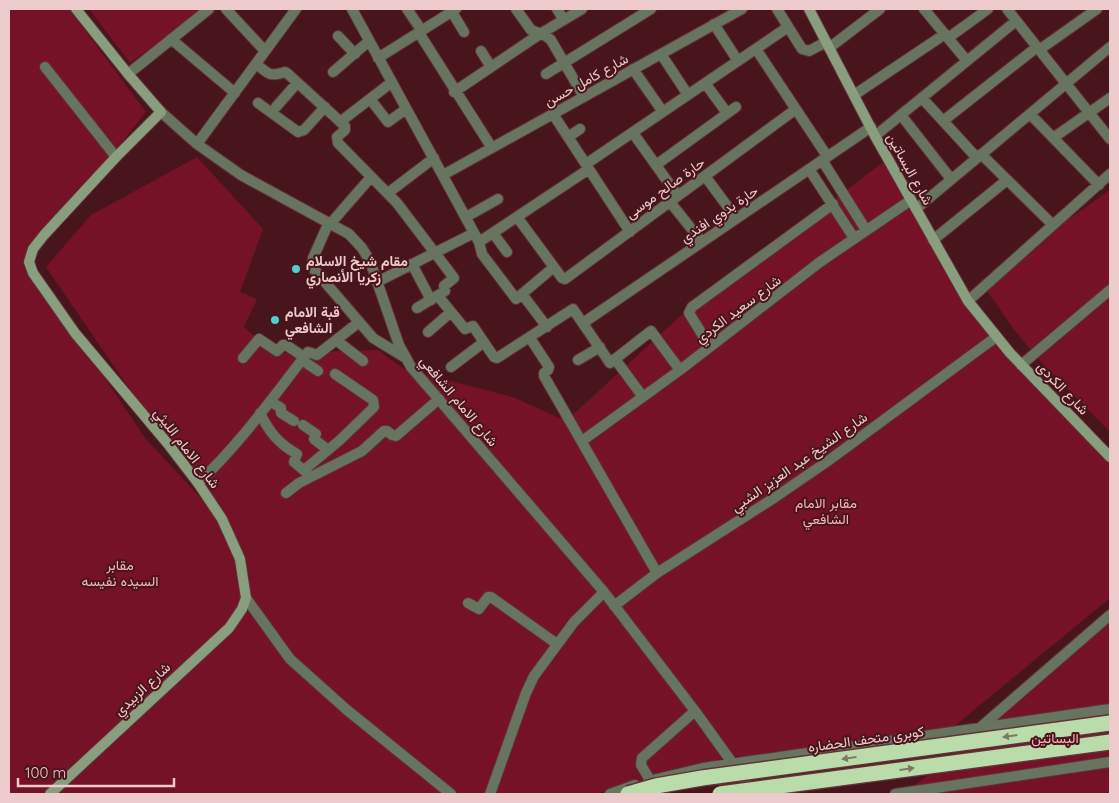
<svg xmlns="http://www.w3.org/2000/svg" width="1119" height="803" font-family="Quicksand,Vazirmatn,sans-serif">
  <rect width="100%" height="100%" fill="#48151c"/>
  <path fill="#751227" d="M 9,9 L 69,9 L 146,112 L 27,262 L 145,438 L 211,509 L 233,547 L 242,601 L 234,617 L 209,641 L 42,794 L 9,794 Z
    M 89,9 L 204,9 L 130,63 Z
    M 197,157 L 263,229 L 240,292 L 257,299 L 244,327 L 274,353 L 378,350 L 404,369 L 513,397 L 566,421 L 677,319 L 886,160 L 970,307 L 1110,460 L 1110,598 L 940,738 L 776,762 L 739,756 L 595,794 L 59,794 L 239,623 L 251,593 L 247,565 L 219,504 L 150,419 L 46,267 L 91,215 Z
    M 1110,190 L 1110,432 L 1043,364 L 1015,331 L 980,281 Z
    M 1110,620 L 1110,794 L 905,794 Z"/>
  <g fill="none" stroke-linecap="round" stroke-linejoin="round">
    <defs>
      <path id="street" d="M 226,9 L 265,51
        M 352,9 L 479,242 L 482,254 L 516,299 L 554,267
        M 407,9 L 422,31
        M 516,9 L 531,30 L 546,36 L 551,40 L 584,97
        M 557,9 L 564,20
        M 777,9 L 802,49 L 809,51 L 826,42
        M 924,9 L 967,61
        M 1007,9 L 1110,139
        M 452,12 L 464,32
        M 714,24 L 738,61
        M 419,33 L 492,148
        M 338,36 L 355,54
        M 948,38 L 988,9
        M 171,39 L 235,93
        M 829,48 L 880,9
        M 756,49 L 827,156
        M 1039,50 L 1097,9
        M 481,51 L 491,67
        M 661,54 L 688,95
        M 378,58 L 456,9
        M 256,64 C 269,74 269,77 285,72 L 288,74 L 345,126 L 345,130 L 337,137 L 338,143 L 397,203 L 454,278 L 444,286 L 445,291 L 417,308
        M 45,67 L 116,157
        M 633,69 L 663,112
        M 333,72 L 369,41
        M 128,74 L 209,9
        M 546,74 L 651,9
        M 705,83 L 727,113
        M 454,92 L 540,34 L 582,9
        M 854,95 L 945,34
        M 922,98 L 977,158
        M 370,99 L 388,122 L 406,109
        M 258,103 L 298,132 L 304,130 L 325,107
        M 276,107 L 297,83
        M 161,112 L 197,144 L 241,175 L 349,234 L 362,248 L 370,261 L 399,345 L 411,367 L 604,592 L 695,711 L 754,793
        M 553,114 L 630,232
        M 1030,114 L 1099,185
        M 901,115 L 951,179
        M 943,121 L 1037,47
        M 340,122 L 392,82
        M 633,133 L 678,196
        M 875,136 L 1016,21
        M 568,137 L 580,129
        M 1053,138 L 1110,98
        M 197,144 L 296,9
        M 981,154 L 1053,225
        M 822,160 L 866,230
        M 586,164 L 788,27
        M 656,165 L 736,107
        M 809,169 L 854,238
        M 443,175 L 742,9
        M 705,176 L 736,218
        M 388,193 L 434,158
        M 670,202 L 702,242
        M 916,209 L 1110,47
        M 466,217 L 498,199
        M 517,217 L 562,278 L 565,279 L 796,109
        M 329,222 L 313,258 L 312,267 L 373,338 L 404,357
        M 331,223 L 371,177
        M 493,233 L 507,252
        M 933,240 L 1007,180
        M 479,242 L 589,169
        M 412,264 L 431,300
        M 377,282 L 474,233
        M 522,294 L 547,327
        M 438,296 L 465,329 L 473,326 L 494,357 L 497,358 L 573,309 L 610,363 L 651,331 L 680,370
        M 968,301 L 1110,174
        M 583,323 L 871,127
        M 428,332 L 451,312
        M 530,338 L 549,367 L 548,370 L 544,373 L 544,376 L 657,573
        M 336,340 L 363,361
        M 710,347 L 689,313 L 692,307 L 833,204
        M 243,358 L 259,339 L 277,351 L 283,345 L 286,345 L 304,357
        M 615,359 L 643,397
        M 302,360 L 318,371
        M 578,360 L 600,347
        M 1021,365 L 1110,290
        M 451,367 L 484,342
        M 270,401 L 281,408 L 281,413 L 294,421
        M 260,413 C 269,432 279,444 297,454 L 294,462 L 308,474
        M 303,425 L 316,434 L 314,439 L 328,450
        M 582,441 L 680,370 L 820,262 L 911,200
        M 304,470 L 340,440 L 374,407 L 373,400 L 335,374
        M 198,483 C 240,444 273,397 308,352 L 317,355 L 359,322
        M 286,493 L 299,483 L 362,451 L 384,431 L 387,431 L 392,435 L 396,436 L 439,399
        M 246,598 L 290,659 L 347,710 L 451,794
        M 468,603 L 479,609 L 488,597 L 491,597 L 557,644
        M 614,606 L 657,573 L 774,498 L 828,461 L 996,337
        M 982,726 L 1110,615
        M 650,780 L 641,765 L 642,758 L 695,711
        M 648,781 L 703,768 L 1110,709
        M 490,794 L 526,693 L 534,676 L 574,622 L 604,592
        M 610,794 L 635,785
        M 895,794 L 1110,762"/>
      <path id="secondary" d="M 809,9 L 875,136 L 968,301 L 1010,353 L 1110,457
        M 50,794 L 229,628 L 242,609 L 246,598 L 240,559 L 222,519 L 198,483 L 168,444 L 75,333 L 33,273 L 29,262 L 33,249 L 44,235 L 116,157 L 161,112 L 128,74 L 76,9"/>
    </defs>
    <use href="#street" stroke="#623238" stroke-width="12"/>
    <use href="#secondary" stroke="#623238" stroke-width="12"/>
    <use href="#street" stroke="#667460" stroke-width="10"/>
    <use href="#secondary" stroke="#889e7e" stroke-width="10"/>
    <defs>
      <path id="highway-bridge" d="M 628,794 L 656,786 L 702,778 L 1110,723
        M 720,794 L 1110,742"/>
    </defs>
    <use href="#highway-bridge" stroke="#623238" stroke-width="18" stroke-linecap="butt"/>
    <use href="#highway-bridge" stroke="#badcaa" stroke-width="15"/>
  </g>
  <defs><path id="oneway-solid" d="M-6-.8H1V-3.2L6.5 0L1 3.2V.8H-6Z" transform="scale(1.25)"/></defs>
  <g fill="#817863">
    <use href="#oneway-solid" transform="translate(1010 736) rotate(172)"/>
    <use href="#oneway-solid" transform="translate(849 758) rotate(172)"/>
    <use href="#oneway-solid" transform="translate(907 769) rotate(-8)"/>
  </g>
  <g fill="#52cdce" stroke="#48151c" stroke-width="2">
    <circle cx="296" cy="269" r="5"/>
    <circle cx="275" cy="320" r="5"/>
  </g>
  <g text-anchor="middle" stroke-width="4" stroke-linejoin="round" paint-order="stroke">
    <g font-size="14" fill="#edcbcc" stroke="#48151c">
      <text transform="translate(586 80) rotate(-29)" y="5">شارع كامل حسن</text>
      <text transform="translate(910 169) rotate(61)" y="5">شارع البساتين</text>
      <text transform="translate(665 188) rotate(-36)" y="5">حارة صالح موسى</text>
      <text transform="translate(719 214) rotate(-34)" y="5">حارة بدوي افندي</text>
      <text transform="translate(738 309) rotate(-37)" y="5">شارع سعيد الكردي</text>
      <text transform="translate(1063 388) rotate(46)" y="5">شارع الكردى</text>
      <text transform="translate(459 401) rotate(50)" y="5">شارع الامام الشافعي</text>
      <text transform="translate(187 448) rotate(52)" y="5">شارع الامام الليثي</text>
      <text transform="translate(799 462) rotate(-35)" y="5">شارع الشيخ عبد العزيز الشبي</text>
      <text transform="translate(142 689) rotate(-43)" y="5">شارع الزبيدي</text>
      <text transform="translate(866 739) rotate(-8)" y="5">كوبرى متحف الحضاره</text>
    </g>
    <g font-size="14" font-weight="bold" fill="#edcbcc" stroke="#48151c" text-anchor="start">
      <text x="306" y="266">مقام شيخ الاسلام<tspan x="306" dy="16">زكريا الأنصاري</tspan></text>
      <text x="285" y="317">قبة الامام<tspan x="285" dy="16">الشافعي</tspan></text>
    </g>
    <g font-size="14" fill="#f7b3b7" stroke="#48151c">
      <text x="826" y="508">مقابر الامام<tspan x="826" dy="16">الشافعي</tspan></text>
      <text x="120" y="570">مقابر<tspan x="120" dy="16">السيده نفيسه</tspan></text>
      <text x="1055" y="743">البساتين</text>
    </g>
  </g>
  <rect width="1119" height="803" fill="none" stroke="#edcbcc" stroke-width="20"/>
  <path d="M18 778v8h156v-8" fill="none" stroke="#edcbcc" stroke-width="2.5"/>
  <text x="25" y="778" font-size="15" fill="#edcbcc" stroke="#48151c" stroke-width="4" paint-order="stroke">100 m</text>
</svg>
